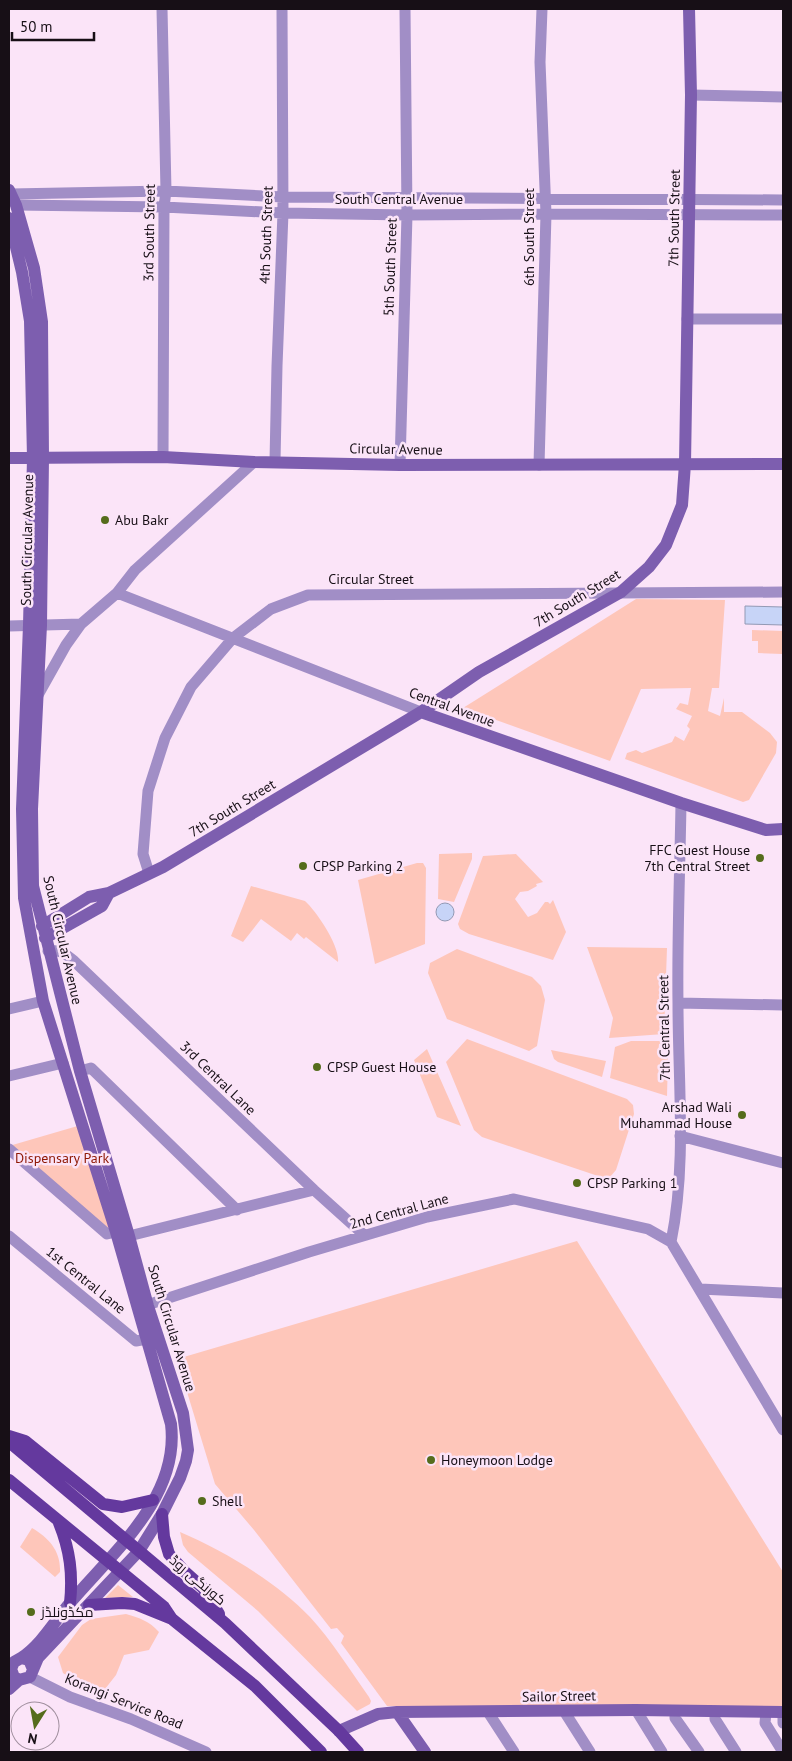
<svg xmlns="http://www.w3.org/2000/svg" width="792" height="1761" font-family="'PT Sans',Cairo,sans-serif">
  <rect width="100%" height="100%" fill="#fbe4f8"/>
  <path fill="#fec6ba" d="M 636,599 L 725,600 L 719,688 L 712,688 L 708,711 L 720,716 L 724,698 L 724,712 L 742,712 L 770,733 L 777,742 L 776,753 L 749,800 L 743,802 L 625,759 L 627,753 L 636,750 L 642,753 L 672,742 L 675,736 L 684,741 L 690,729 L 687,726 L 692,716 L 676,709 L 680,703 L 688,705 L 691,688 L 641,689 L 610,761 L 463,708 Z
    M 752,630 L 783,631 L 783,656 L 782,654 L 758,653 L 758,641 L 752,641 Z
    M 472,853 L 472,859 L 454,902 L 438,899 L 439,854 Z
    M 516,854 L 543,882 L 536,884 L 537,886 L 528,891 L 520,892 L 515,899 L 528,917 L 537,913 L 545,902 L 548,902 L 550,904 L 553,900 L 566,932 L 553,960 L 469,934 L 460,929 L 458,924 L 483,856 Z
    M 417,863 L 423,863 L 426,868 L 425,944 L 375,964 L 358,880 Z
    M 251,886 L 305,901 C 317,912 340,946 338,962 L 306,937 L 304,939 L 297,933 L 291,941 L 261,919 L 243,942 L 231,936 Z
    M 587,947 L 667,948 L 664,1034 L 609,1038 L 613,1018 Z
    M 457,949 L 532,977 L 541,986 L 545,1000 L 537,1046 L 529,1051 L 447,1019 L 428,973 L 430,963 Z
    M 467,1039 L 627,1099 L 633,1105 L 634,1114 L 616,1170 L 610,1177 L 601,1177 L 482,1137 L 474,1130 L 446,1062 Z
    M 631,1041 L 663,1041 L 663,1043 L 659,1044 L 658,1056 L 668,1057 L 667,1096 L 610,1078 L 615,1047 Z
    M 427,1049 L 461,1126 L 437,1117 L 414,1060 Z
    M 551,1050 L 606,1061 L 602,1077 L 558,1062 L 554,1059 Z
    M 81,1125 L 114,1232 L 107,1233 L 9,1146 Z
    M 577,1241 L 783,1572 L 783,1706 L 387,1706 L 341,1643 L 344,1636 L 337,1628 L 331,1629 L 254,1530 L 215,1484 L 177,1359 Z
    M 32,1528 C 49,1538 61,1551 60,1572 L 55,1577 L 20,1547 Z
    M 180,1532 C 223,1550 278,1583 310,1617 C 332,1641 350,1670 369,1697 L 371,1701 L 370,1704 L 357,1711 L 258,1611 L 188,1552 L 183,1545 Z
    M 118,1585 L 133,1597 L 105,1598 Z
    M 126,1614 C 140,1618 149,1621 159,1632 L 149,1650 L 124,1655 L 116,1675 L 105,1689 L 81,1685 L 63,1673 L 58,1657 L 82,1625 L 91,1619 Z"/>
  <path fill="#c7d4f7" stroke="#9299b4" d="M 745,606 L 783,607 L 783,625 L 745,624 Z
    M436 912a9 9 0 1 1 18 0a9 9 0 1 1-18 0Z"/>
  <g fill="none" stroke-linecap="round" stroke-linejoin="round">
    <path stroke="#a18ec6" stroke-width="11" d="M 162,9 L 166,191 L 164,207 L 163,457
      M 691,95 L 783,97
      M 11,194 L 166,191 L 283,197 L 783,200
      M 16,205 L 164,207 L 283,213 L 407,215 L 546,214 L 783,215
      M 687,319 L 783,319
      M 275,461 L 277,366 L 283,213 L 282,9
      M 400,465 L 407,215 L 405,9
      M 539,465 L 546,214 L 540,62 L 542,9
      M 117,593 L 421,712
      M 9,626 L 81,624
      M 38,695 L 66,645 L 81,624 L 117,593 L 135,570 L 254,462
      M 681,803 C 680,870 677,937 678,1004 C 678,1083 687,1164 671,1242 L 783,1430
      M 149,873 L 143,854 L 148,791 L 165,738 L 191,687 L 233,638 L 271,609 L 308,595 L 783,592
      M 48,951 C 60,949 66,954 74,961 L 314,1190 L 364,1235
      M 678,1003 L 783,1005
      M 9,1009 L 43,1001
      M 80,1071 L 91,1068 L 237,1210
      M 9,1076 L 63,1063
      M 680,1136 L 783,1163
      M 9,1149 L 107,1234 L 116,1232
      M 9,1236 L 136,1341 L 147,1339
      M 129,1236 L 314,1190
      M 700,1289 L 783,1293
      M 141,1307 L 309,1252 L 427,1217 L 514,1199 L 648,1229 L 671,1242
      M 30,1677 L 70,1697 L 131,1719 L 206,1752
      M 636,1710 L 662,1752
      M 564,1711 L 590,1752
      M 675,1711 L 675,1718 L 699,1752
      M 715,1711 L 715,1719 L 736,1752
      M 488,1712 L 514,1752
      M 766,1712 L 765,1723 L 783,1752
      M 783,1712 L 783,1723"/>
    <path stroke="#7d5eaf" stroke-width="12" d="M 9,190 L 16,205 L 34,268 L 42,322 L 43,458 L 41,625 L 32,809 L 33,886 L 80,1071 L 129,1236 L 148,1306 L 183,1413 L 188,1450 L 186,1461 L 180,1478 L 162,1514 L 139,1551 L 38,1658 L 30,1677 L 19,1680 L 14,1677 L 11,1669 L 14,1662 L 21,1658 L 29,1660 L 33,1669
      M 9,218 L 22,272 L 30,321 L 33,458 L 29,625 L 22,809 L 24,898 L 43,1001 L 116,1232 L 171,1424 C 180,1498 112,1553 69,1604 C 54,1622 41,1645 21,1658
      M 9,458 L 163,457 L 254,462 L 400,465 L 783,464
      M 421,712 L 681,803 L 766,830 L 783,829
      M 42,926 L 89,897 L 109,893 L 163,867 L 421,712 L 479,672 L 621,592 L 649,567 L 666,545 L 682,505 L 685,464 L 691,95 L 689,9
      M 45,938 L 102,906 L 109,893
      M 9,1689 L 19,1680
      M 397,1712 L 425,1752
      M 339,1731 L 378,1714 L 397,1712 L 636,1710 L 783,1712"/>
    <path stroke="#64399e" stroke-width="12" d="M 9,1436 L 25,1441 L 103,1504 L 122,1507 L 153,1500
      M 9,1442 L 225,1623 L 339,1731 L 358,1752
      M 9,1480 L 164,1607 L 172,1619 L 255,1686 L 321,1752
      M 162,1514 L 164,1537 L 169,1554 L 184,1571 L 203,1588 L 219,1614
      M 59,1523 C 70,1550 73,1574 70,1603
      M 89,1605 L 122,1603 L 135,1604 L 172,1619"/>
  </g>
  <g fill="#556c1c" stroke="#fbe4f8" stroke-width="2">
    <circle cx="105" cy="520" r="5"/>
    <circle cx="760" cy="858" r="5"/>
    <circle cx="303" cy="866" r="5"/>
    <circle cx="317" cy="1067" r="5"/>
    <circle cx="742" cy="1115" r="5"/>
    <circle cx="577" cy="1183" r="5"/>
    <circle cx="431" cy="1460" r="5"/>
    <circle cx="202" cy="1501" r="5"/>
    <circle cx="31" cy="1612" r="5"/>
  </g>
  <g text-anchor="middle" stroke-width="5" stroke-linejoin="round" paint-order="stroke">
    <g font-size="14" fill="#170f16" stroke="#fbe4f8">
      <text x="399" y="204">South Central Avenue</text>
      <text transform="translate(674 218) rotate(-89)" y="5">7th South Street</text>
      <text transform="translate(149 233) rotate(-89)" y="5">3rd South Street</text>
      <text transform="translate(266 235) rotate(-88)" y="5">4th South Street</text>
      <text transform="translate(529 237) rotate(-90)" y="5">6th South Street</text>
      <text transform="translate(390 267) rotate(-88)" y="5">5th South Street</text>
      <text transform="translate(396 449) rotate(1)" y="5">Circular Avenue</text>
      <text transform="translate(27 540) rotate(-89)" y="5">South Circular Avenue</text>
      <text x="371" y="584">Circular Street</text>
      <text transform="translate(577 598) rotate(-31)" y="5">7th South Street</text>
      <text transform="translate(452 707) rotate(20)" y="5">Central Avenue</text>
      <text transform="translate(232 808) rotate(-31)" y="5">7th South Street</text>
      <text transform="translate(63 940) rotate(77)" y="5">South Circular Avenue</text>
      <text transform="translate(664 1028) rotate(-91)" y="5">7th Central Street</text>
      <text transform="translate(218 1078) rotate(44)" y="5">3rd Central Lane</text>
      <text transform="translate(399 1211) rotate(-15)" y="5">2nd Central Lane</text>
      <text transform="translate(86 1280) rotate(39)" y="5">1st Central Lane</text>
      <text transform="translate(172 1328) rotate(73)" y="5">South Circular Avenue</text>
      <text transform="translate(198 1580) rotate(40)" y="5">کورنگی روڈ</text>
      <text transform="translate(559 1696) rotate(-1)" y="5">Sailor Street</text>
      <text transform="translate(124 1701) rotate(22)" y="5">Korangi Service Road</text>
    </g>
    <g font-size="14" fill="#170f16" stroke="#fbe4f8" text-anchor="start">
      <text x="115" y="525">Abu Bakr</text>
      <text x="750" y="855" text-anchor="end">FFC Guest House<tspan x="750" dy="16">7th Central Street</tspan></text>
      <text x="313" y="871">CPSP Parking 2</text>
      <text x="327" y="1072">CPSP Guest House</text>
      <text x="732" y="1112" text-anchor="end">Arshad Wali<tspan x="732" dy="16">Muhammad House</tspan></text>
      <text x="587" y="1188">CPSP Parking 1</text>
      <text x="441" y="1465">Honeymoon Lodge</text>
      <text x="212" y="1506">Shell</text>
      <text x="41" y="1617">مکڈونلڈز</text>
    </g>
    <g font-size="14" fill="#8e1703" stroke="#fbe4f8">
      <text x="62" y="1163">Dispensary Park</text>
    </g>
  </g>
  <rect width="792" height="1761" fill="none" stroke="#170f16" stroke-width="20"/>
  <g transform="translate(35 1726) rotate(191)"><circle r="24" fill="#fbe4f8" stroke="#a08f9e"/>
  <path d="M0-4L9 19L0 12L-9 19Z" fill="#556c1c"/>
  <text y="-8" font-size="14" font-weight="bold" text-anchor="middle" fill="#170f16">N</text>
  </g>
  <path d="M12 32v8h82v-8" fill="none" stroke="#170f16" stroke-width="2.5"/>
  <text x="20" y="32" font-size="15" fill="#170f16" stroke="#fbe4f8" stroke-width="4" paint-order="stroke">50 m</text>
</svg>
